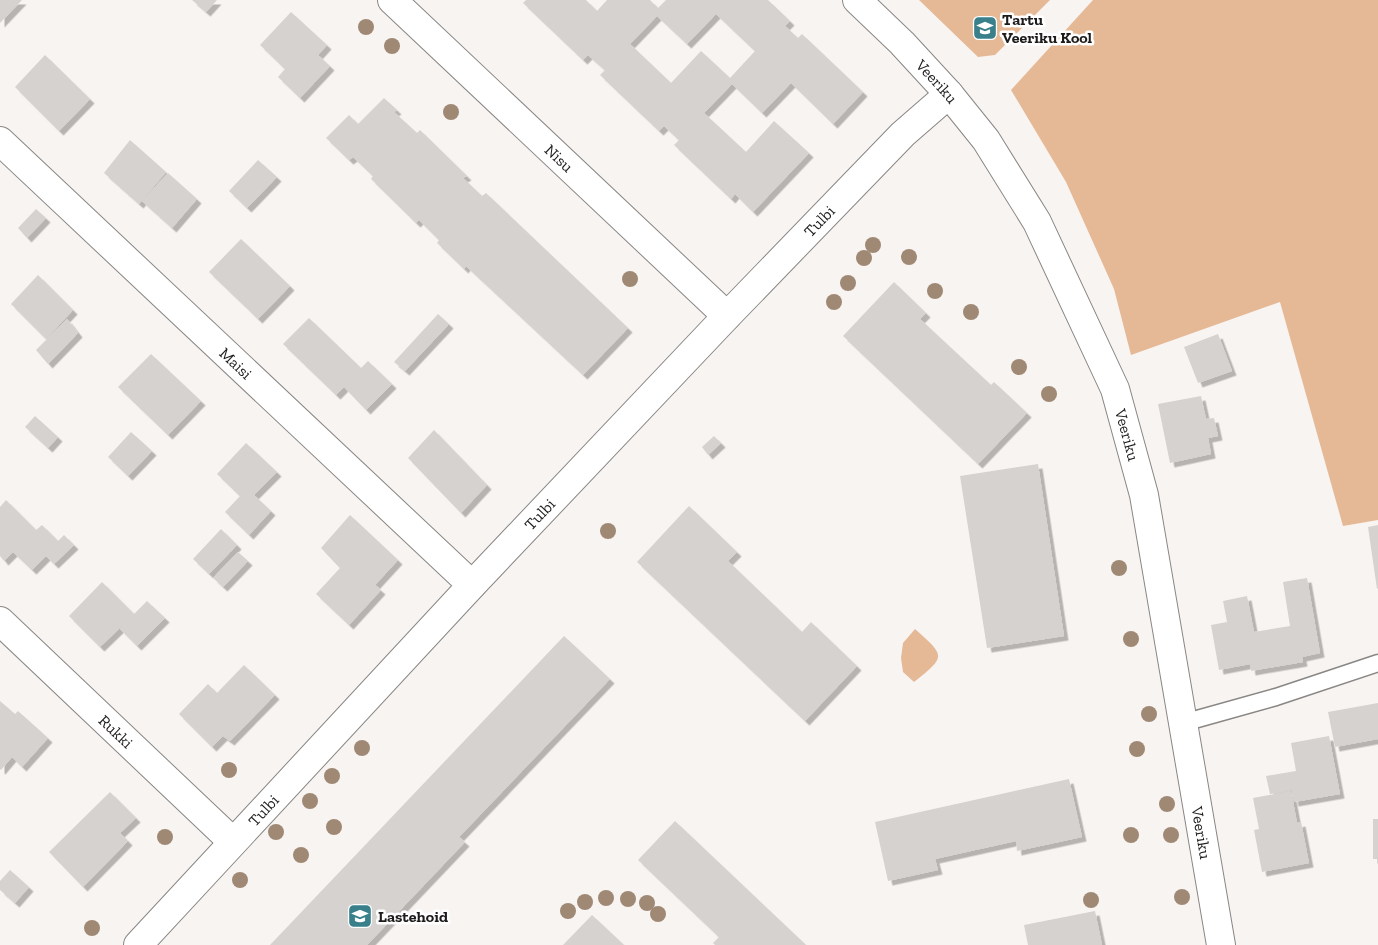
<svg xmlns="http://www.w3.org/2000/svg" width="1378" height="945" font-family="'Zilla Slab',serif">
  <defs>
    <filter id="shadow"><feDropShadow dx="4.5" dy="4.5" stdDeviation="0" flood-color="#0004"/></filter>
  </defs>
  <rect width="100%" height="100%" fill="#f8f4f2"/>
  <path fill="#e6b996" d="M 919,0 L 1050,0 L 995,55 L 978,57 Z
    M 1093,0 L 1378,0 L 1378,520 L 1343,526 L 1280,302 L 1131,355 L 1114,289 L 1066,182 L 1011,90 Z
    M 915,629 C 945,656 947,656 914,682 L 903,672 L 901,658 L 903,643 Z"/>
  <path fill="#d5d2d0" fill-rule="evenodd" filter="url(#shadow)" d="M 0,0 L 22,0 L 0,23 Z
    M 192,0 L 217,0 L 206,12 Z
    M 526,0 L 586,0 L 597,11 L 607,0 L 650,0 L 658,8 L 666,0 L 768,0 L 790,21 L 785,26 L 798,38 L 802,34 L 863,92 L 833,124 L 791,83 L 762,113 L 732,84 L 704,113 L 746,152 L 774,121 L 809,153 L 753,212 L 735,194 L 731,199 L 674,145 L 679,140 L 664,126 L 659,131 L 600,75 L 605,70 L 588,55 L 583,60 L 523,3 ZM 716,14 L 755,51 L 730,78 L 701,51 L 671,83 L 630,44 L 657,16 L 687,44 Z
    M 291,12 L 327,45 L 318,55 L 330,66 L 300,98 L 278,77 L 285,69 L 260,45 Z
    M 45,55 L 90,99 L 59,131 L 15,87 Z
    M 384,98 L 397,110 L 394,112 L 417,133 L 420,130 L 467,176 L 463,178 L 482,196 L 486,193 L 628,328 L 583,375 L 466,266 L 464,269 L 437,243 L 439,240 L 419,220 L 416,223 L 371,179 L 373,176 L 353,157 L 349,160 L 326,138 L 349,115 L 358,124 Z
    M 130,140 L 166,172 L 139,204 L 104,173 Z
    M 258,160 L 277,177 L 247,208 L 229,191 Z
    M 168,173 L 197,199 L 172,228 L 142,201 Z
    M 36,209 L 46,218 L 27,238 L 18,228 Z
    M 241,239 L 290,286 L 258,319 L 209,272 Z
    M 38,275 L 73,310 L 46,339 L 11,304 Z
    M 894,282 L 926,313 L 920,319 L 991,385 L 994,382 L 1027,413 L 978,464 L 843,336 Z
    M 438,314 L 449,324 L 405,371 L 394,362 Z
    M 309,318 L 361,368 L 368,361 L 392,384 L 366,410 L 344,387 L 336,395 L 283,344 Z
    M 67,319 L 78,333 L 48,364 L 36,350 Z
    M 1218,334 L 1232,371 L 1198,383 L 1184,347 Z
    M 151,354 L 201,401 L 168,435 L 118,387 Z
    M 1201,396 L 1206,419 L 1214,418 L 1218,436 L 1208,438 L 1211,454 L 1170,463 L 1158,404 Z
    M 35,416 L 58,437 L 48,448 L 25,427 Z
    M 434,430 L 487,485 L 461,513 L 408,458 Z
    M 131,432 L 152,451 L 128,476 L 108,457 Z
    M 714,436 L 721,443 L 708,455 L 702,447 Z
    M 246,443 L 277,472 L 254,495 L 271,511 L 249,535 L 225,512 L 240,496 L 217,474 Z
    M 1038,464 L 1064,636 L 987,648 L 960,476 Z
    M 6,500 L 36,530 L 42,525 L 58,541 L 64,535 L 74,545 L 54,564 L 46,556 L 32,570 L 13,552 L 4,561 L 0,556 L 0,507 Z
    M 689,506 L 737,552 L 728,561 L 802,632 L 811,622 L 857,666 L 805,721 L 637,562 Z
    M 350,515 L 398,560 L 375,585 L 381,590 L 349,625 L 316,594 L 340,568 L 321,548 Z
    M 1378,525 L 1378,588 L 1377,589 L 1368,527 Z
    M 221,529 L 237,545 L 209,574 L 193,559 Z
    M 238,552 L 248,561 L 223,587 L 213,578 Z
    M 1307,578 L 1320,653 L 1302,657 L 1303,662 L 1251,671 L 1250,664 L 1219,670 L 1211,625 L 1227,622 L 1223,601 L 1247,596 L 1254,632 L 1290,626 L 1283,582 Z
    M 102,582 L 134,614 L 147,601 L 165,618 L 137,646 L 120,629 L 128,620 L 100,647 L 69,616 Z
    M 564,636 L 610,679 L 459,837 L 465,842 L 367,945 L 270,945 Z
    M 244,665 L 275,695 L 230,741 L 223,736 L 212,747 L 179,714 L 208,684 L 217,693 Z
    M 0,701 L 15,714 L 18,711 L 48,738 L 22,767 L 12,757 L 1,770 L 0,769 Z
    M 1378,703 L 1378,739 L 1335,747 L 1328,712 Z
    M 1329,736 L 1340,794 L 1294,802 L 1292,790 L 1270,794 L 1266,776 L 1296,771 L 1291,743 Z
    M 1069,779 L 1082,837 L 1017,851 L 1016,841 L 935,859 L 938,870 L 888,881 L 875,822 Z
    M 1291,791 L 1297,823 L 1301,822 L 1309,863 L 1262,872 L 1254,830 L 1259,829 L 1253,798 Z
    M 110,792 L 136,818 L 120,833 L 128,841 L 83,887 L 49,852 Z
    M 1373,819 L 1378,819 L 1378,859 L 1373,859 Z
    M 675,821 L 806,945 L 715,945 L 713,943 L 719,937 L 638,860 Z
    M 10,870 L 29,887 L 15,903 L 0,890 L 0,881 Z
    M 1095,911 L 1102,945 L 1028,945 L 1024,925 Z
    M 592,915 L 624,945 L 563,945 Z"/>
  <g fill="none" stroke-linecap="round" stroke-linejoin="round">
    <defs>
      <path id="service" d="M 1183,723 L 1276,697 L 1378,663"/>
      <g id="minor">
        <path id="s1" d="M 392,0 L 727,316"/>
        <path id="s2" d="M 857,0 L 902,43 L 949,94 L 986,140 L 1037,222 L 1115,389 L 1144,495 L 1221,945"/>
        <path id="s3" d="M 0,141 L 472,585"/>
        <path id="s4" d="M 0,621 L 233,842"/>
        <path id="s5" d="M 138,945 L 472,585 L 727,316 L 903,134 L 949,94"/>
      </g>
    </defs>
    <use href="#service" stroke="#898684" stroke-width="19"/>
    <use href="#minor" stroke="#898684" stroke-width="30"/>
    <use href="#service" stroke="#fff" stroke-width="16"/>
    <use href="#minor" stroke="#fff" stroke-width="28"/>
  </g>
  <g fill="#9f8975">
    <circle cx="366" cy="27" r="8"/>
    <circle cx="392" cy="46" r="8"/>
    <circle cx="451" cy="112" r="8"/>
    <circle cx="873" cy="245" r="8"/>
    <circle cx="909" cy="257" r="8"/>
    <circle cx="864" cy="258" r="8"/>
    <circle cx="630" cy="279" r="8"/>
    <circle cx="848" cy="283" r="8"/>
    <circle cx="935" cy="291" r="8"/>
    <circle cx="834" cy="302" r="8"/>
    <circle cx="971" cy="312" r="8"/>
    <circle cx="1019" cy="367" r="8"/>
    <circle cx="1049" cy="394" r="8"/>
    <circle cx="608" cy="531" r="8"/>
    <circle cx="1119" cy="568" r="8"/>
    <circle cx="1131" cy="639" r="8"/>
    <circle cx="1149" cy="714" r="8"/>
    <circle cx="362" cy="748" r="8"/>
    <circle cx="1137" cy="749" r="8"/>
    <circle cx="229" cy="770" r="8"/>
    <circle cx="332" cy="776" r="8"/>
    <circle cx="310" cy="801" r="8"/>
    <circle cx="1167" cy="804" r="8"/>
    <circle cx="334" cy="827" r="8"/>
    <circle cx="276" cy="832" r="8"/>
    <circle cx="1131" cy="835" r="8"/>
    <circle cx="1171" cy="835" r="8"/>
    <circle cx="165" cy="837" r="8"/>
    <circle cx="301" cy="855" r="8"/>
    <circle cx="240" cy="880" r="8"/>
    <circle cx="1182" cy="897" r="8"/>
    <circle cx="606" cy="898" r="8"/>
    <circle cx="628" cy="899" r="8"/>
    <circle cx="1091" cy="900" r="8"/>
    <circle cx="585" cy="902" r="8"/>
    <circle cx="647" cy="903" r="8"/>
    <circle cx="568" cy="911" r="8"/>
    <circle cx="658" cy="914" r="8"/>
    <circle cx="92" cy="928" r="8"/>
  </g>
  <defs>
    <symbol id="school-square" viewBox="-11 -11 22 22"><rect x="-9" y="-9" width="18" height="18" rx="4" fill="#39808b" stroke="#fff"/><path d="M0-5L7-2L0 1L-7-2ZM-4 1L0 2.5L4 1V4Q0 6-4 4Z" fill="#fff"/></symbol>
  </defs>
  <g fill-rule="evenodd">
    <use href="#school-square" x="971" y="14" width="28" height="28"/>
    <use href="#school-square" x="346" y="902" width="28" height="28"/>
  </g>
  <g text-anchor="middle" stroke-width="5" stroke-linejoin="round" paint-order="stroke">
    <g font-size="16" font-weight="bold" fill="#1d1c1b" stroke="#fff" text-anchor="start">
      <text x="1002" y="25">Tartu<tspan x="1002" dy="18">Veeriku Kool</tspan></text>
      <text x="378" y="922">Lastehoid</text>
    </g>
    <g font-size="16" fill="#1d1c1b" stroke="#fff">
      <text dy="6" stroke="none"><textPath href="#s2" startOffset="114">Veeriku</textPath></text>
      <text dy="6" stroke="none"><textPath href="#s1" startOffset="230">Nisu</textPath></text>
      <text dy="6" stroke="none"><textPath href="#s5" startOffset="994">Tulbi</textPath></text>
      <text dy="6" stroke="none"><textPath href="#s3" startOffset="324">Maisi</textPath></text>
      <text dy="6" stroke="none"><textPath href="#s2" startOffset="519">Veeriku</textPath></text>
      <text dy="6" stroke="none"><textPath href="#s5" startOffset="589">Tulbi</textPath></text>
      <text dy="6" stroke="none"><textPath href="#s4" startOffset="160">Rukki</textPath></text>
      <text dy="6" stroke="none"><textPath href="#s5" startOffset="184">Tulbi</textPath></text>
      <text dy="6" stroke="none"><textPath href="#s2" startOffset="924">Veeriku</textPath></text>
    </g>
  </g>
</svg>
